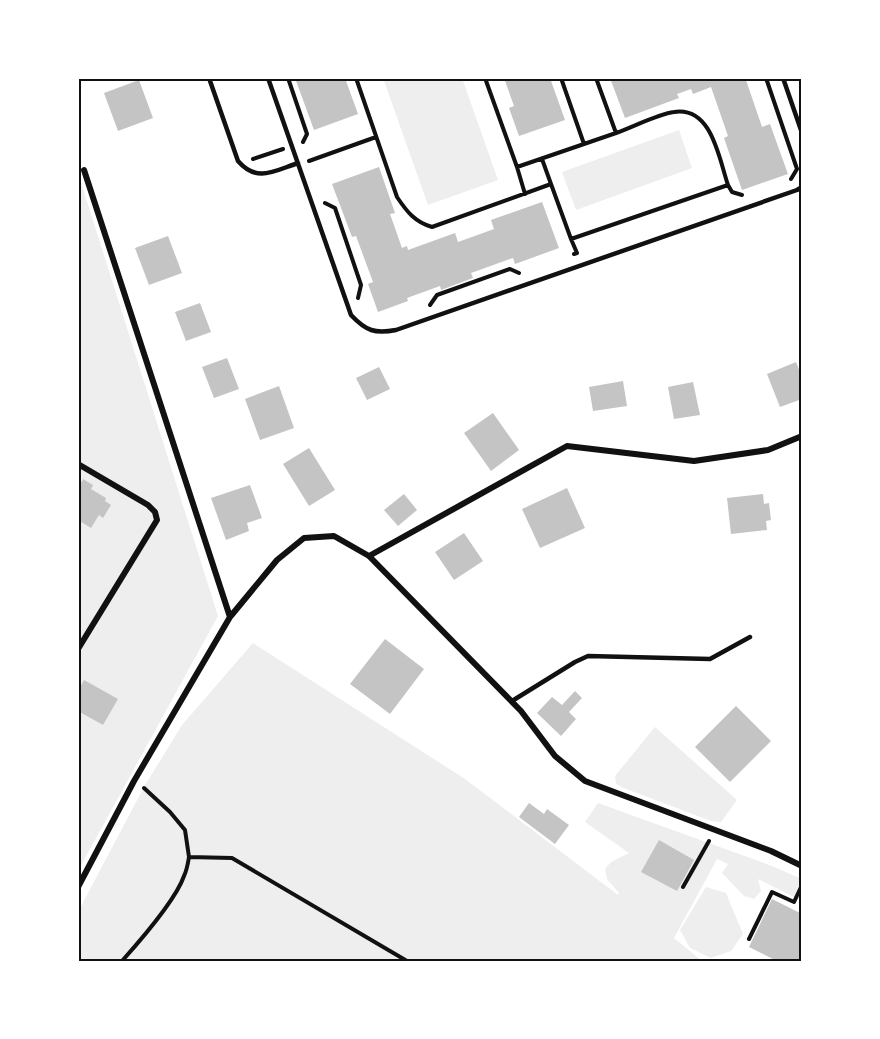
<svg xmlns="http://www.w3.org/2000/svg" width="880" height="1039" font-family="'Fira Sans',sans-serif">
  <rect width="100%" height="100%" fill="#fff"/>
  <path fill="#eee" d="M 383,78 L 462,78 L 498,180 L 428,205 Z
    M 679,130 L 692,168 L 576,210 L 562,172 Z
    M 78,173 L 218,616 L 78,871 Z
    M 253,643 L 465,779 L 618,895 L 619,893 L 607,879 L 605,869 L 611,862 L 629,853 L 585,822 L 598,803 L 767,864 L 802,879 L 802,901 L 758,879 L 761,891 L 754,899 L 744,896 L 722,873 L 728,864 L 717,859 L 674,938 L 702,961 L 78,961 L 78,912 L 144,787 L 182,725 Z
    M 655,727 L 737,800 L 721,822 L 711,821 L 621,787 L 616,783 L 615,776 Z
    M 706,887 L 726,893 L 743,934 L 731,951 L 711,958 L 690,948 L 680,930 Z"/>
  <path fill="#c4c4c4" d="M 295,78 L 345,78 L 358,114 L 314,130 Z
    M 504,78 L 550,78 L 565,120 L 519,136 L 509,108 L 514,106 Z
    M 610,78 L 751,78 L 746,80 L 762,127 L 770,124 L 788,174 L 742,190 L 724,138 L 728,136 L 711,87 L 693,94 L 691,89 L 677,94 L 679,98 L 625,118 Z
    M 139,80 L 153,118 L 118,131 L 104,93 Z
    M 379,167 L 395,213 L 390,214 L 402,248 L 407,246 L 408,250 L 455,233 L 458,242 L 494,229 L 491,220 L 542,202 L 559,248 L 515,264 L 513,258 L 471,273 L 473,278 L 441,290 L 440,286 L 407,298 L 408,301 L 378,312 L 368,284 L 373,282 L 356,236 L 352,237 L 332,184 Z
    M 168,236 L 182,273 L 149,285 L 135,248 Z
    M 200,303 L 211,332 L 186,341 L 175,312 Z
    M 227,358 L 239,389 L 214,398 L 202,367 Z
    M 796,362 L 802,377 L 802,399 L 780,407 L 767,374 Z
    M 379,367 L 390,389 L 367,400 L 356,378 Z
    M 623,381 L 627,406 L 593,411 L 589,387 Z
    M 693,382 L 700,415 L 674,419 L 668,387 Z
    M 279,386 L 294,428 L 260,440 L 245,399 Z
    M 493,413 L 519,450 L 491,471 L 464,433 Z
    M 309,448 L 335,490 L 309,506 L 283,464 Z
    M 83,479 L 93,485 L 91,489 L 106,498 L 105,501 L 111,505 L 103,518 L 99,515 L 91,528 L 78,520 L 78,480 L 82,482 Z
    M 250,485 L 262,518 L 247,523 L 249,531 L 226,540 L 211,498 Z
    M 567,488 L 585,528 L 540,548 L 522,509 Z
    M 404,494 L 417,510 L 398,526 L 384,510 Z
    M 763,494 L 764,504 L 769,503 L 771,520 L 766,521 L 767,530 L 731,534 L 727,498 Z
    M 464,533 L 483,561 L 454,580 L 435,552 Z
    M 385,639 L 424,669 L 390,714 L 350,684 Z
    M 84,680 L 118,699 L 103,725 L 78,711 L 78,691 Z
    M 575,691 L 582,698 L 569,712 L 576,719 L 561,736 L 537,713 L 552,697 L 562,705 Z
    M 736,706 L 771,741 L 730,782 L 695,747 Z
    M 529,803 L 544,814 L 547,809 L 569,825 L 555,844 L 519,817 Z
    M 659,840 L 694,860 L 677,891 L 641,872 Z
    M 772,899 L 802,914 L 802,961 L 777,961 L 749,947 Z"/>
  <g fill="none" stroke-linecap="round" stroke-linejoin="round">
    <path stroke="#111" stroke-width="4" d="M 288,78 L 307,134 L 303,142
      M 356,78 L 397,197 C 407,212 415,222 432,227 L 551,184 L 542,159
      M 485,78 L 517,167 L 584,144 L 561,78
      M 596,78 L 616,133 C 633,127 658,114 674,112 C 712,106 719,159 728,185
      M 766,78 L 797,169 L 791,179
      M 584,144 L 616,133
      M 253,159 L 283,149
      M 309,161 L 376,137
      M 517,167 L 525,194
      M 551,184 L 571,239 L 728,185 L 732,192 L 742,195
      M 325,203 L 335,208 L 361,285 L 358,298
      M 571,239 L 577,253 L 574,254
      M 430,305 L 437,295 L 510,269 L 519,273
      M 144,788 L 170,812 L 185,830 L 189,857
      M 683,887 L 709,841
      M 749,939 L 772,892 L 794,902 L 802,885
      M 122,961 C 139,942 176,899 184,876 C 187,870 188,863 189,857 L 232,858 L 407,961"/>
    <path stroke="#111" stroke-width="4.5" d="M 209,78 L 238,161 C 257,183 274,171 298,163
      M 268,78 L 351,315 C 366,331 375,334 396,330 L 797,190 L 802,187
      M 783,78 L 802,133
      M 512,701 L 575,662 L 588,656 L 710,659 L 750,637"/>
    <path stroke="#111" stroke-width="6" d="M 84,170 L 230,617
      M 78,464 L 148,505 L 155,512 L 157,520 L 78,649
      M 369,556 L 567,446 L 694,461 L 768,450 L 802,436
      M 78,887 L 134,781 L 230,617 L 277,560 L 304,538 L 334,536 L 369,556 L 521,711 L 555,756 L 585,781 L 771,851 L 802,866"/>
  </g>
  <rect width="880" height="1039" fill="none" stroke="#ffffff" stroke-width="159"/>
  <rect x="80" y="80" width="720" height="880" fill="none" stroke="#111" stroke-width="2"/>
</svg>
